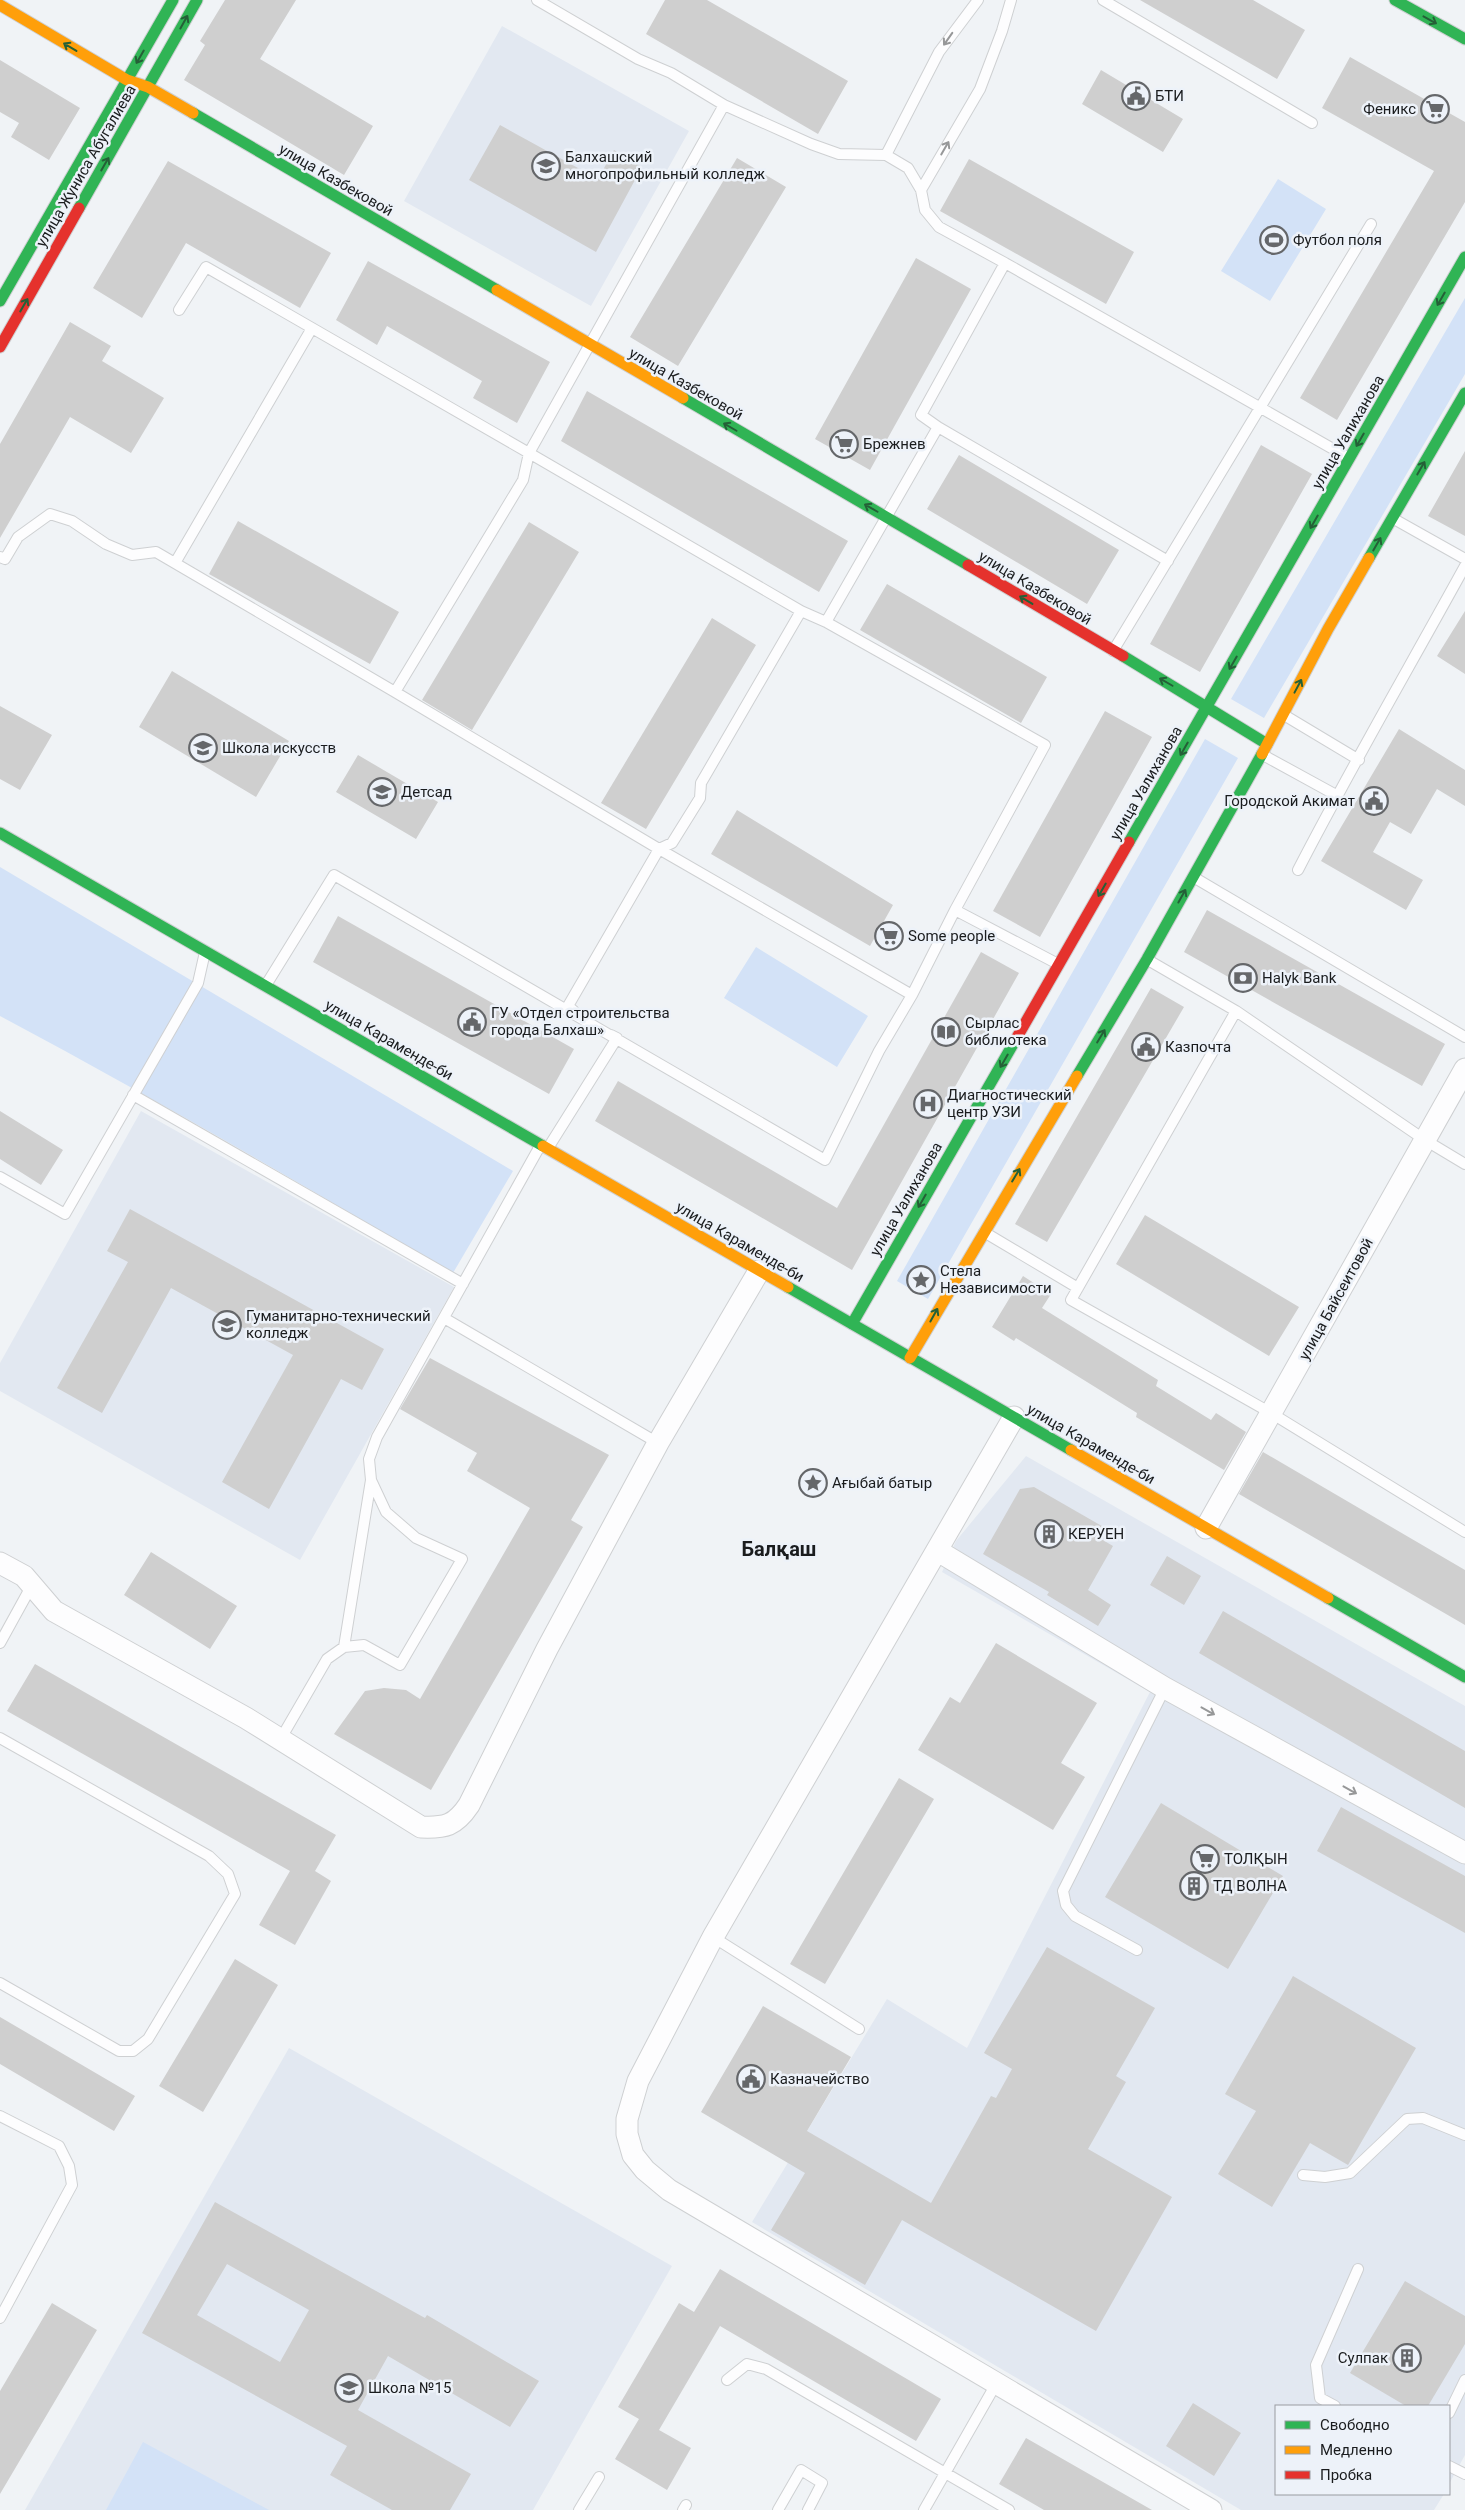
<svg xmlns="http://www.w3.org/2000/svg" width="1465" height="2510" font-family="Roboto,sans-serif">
  <rect width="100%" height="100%" fill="#f0f3f6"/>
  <path fill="#e2e8f1" d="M 502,26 L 689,131 L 591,306 L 404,201 Z
    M 141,1111 L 454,1287 L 300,1560 L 0,1391 L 0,1363 Z
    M 1026,1456 L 1465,1706 L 1465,2455 L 1449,2484 L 1449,2406 L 1276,2406 L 1276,2494 L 1444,2494 L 1434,2510 L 1241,2510 L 752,2222 L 887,1999 L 967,2048 L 1150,1692 L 942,1572 L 956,1541 Z
    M 289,2048 L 672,2266 L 533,2510 L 25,2510 Z"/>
  <path fill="#d3e2f7" d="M 1278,179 L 1326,209 L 1270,301 L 1221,271 Z
    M 1465,298 L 1465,374 L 1264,718 L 1231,699 Z
    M 1205,739 L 1238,758 L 928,1299 L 897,1281 Z
    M 0,867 L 513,1171 L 453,1273 C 303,1185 154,1098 0,1016 Z
    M 756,947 L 868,1016 L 837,1067 L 724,998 Z
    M 143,2442 L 269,2510 L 106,2510 Z"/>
  <path fill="#cfcfcf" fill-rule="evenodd" d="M 225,0 L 296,0 L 260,59 L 373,126 L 344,175 L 184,80 L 205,45 L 200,41 Z
    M 665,0 L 707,0 L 848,81 L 818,134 L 646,34 Z
    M 1140,0 L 1253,0 L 1305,30 L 1277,79 Z
    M 1350,57 L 1465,122 L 1465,202 L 1337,420 L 1300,398 L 1434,171 L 1322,108 Z
    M 0,60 L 80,108 L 49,160 L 11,137 L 19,123 L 0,112 Z
    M 1101,70 L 1183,119 L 1163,152 L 1082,104 Z
    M 500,125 L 598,179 L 614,150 L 642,167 L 596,252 L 469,180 Z
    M 737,158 L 786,187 L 678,366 L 630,337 Z
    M 969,159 L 1134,252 L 1106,304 L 940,211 Z
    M 168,161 L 331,253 L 300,308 L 186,243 L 142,318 L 93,288 Z
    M 916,258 L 971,289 L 870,470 L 815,439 Z
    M 368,261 L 550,362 L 517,423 L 473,398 L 482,381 L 387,326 L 377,345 L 336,320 Z
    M 70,322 L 111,346 L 102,361 L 164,398 L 131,453 L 70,417 L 0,538 L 0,444 Z
    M 587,391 L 848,541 L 819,592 L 561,441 Z
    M 1261,445 L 1312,474 L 1200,672 L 1150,644 Z
    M 1465,451 L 1465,536 L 1428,516 Z
    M 959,455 L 1119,550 L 1087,604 L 927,509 Z
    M 238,521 L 399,612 L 370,664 L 209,574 Z
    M 529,522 L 579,552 L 472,730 L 422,700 Z
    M 887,584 L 1047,677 L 1021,723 L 860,630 Z
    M 1465,611 L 1465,674 L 1437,656 Z
    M 712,618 L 756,645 L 646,829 L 601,803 Z
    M 172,671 L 289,741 L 256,797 L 139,727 Z
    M 0,706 L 52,735 L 20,790 L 0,779 Z
    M 1105,711 L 1152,737 L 1040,937 L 993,911 Z
    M 1399,729 L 1465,770 L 1465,806 L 1437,789 L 1411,834 L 1390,822 L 1373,852 L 1423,880 L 1406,910 L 1321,861 Z
    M 358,755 L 438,802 L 416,839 L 336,792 Z
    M 737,810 L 893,905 L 870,946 L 711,854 Z
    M 1207,910 L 1445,1044 L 1422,1086 L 1184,952 Z
    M 338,916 L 574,1049 L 549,1094 L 313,962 Z
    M 981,952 L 1019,973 L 852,1270 L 595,1121 L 618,1081 L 837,1208 Z
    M 1151,988 L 1184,1007 L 1047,1242 L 1015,1224 Z
    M 0,1111 L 63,1150 L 41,1185 L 0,1159 Z
    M 130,1209 L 384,1349 L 362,1390 L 341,1379 L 269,1509 L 222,1482 L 293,1355 L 171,1288 L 102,1413 L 57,1388 L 128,1262 L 107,1251 Z
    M 1145,1215 L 1299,1307 L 1269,1356 L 1116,1264 Z
    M 1023,1276 L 1051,1294 L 1042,1308 L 1158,1380 L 1156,1386 L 1211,1420 L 1216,1413 L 1246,1432 L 1224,1470 L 1136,1417 L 1137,1413 L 1016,1338 L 1014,1341 L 992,1327 Z
    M 430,1358 L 609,1455 L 571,1520 L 583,1527 L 431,1790 L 334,1734 L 365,1691 L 384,1688 L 406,1690 L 420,1699 L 530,1508 L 467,1471 L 477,1453 L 400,1409 Z
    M 1263,1452 L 1465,1570 L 1465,1625 L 1239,1494 Z
    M 1034,1487 L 1107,1529 L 1101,1539 L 1113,1546 L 1088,1590 L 1111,1605 L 1098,1626 L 1047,1595 L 1049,1592 L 983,1554 L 1020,1489 Z
    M 151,1552 L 237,1606 L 210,1649 L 124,1595 Z
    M 1167,1556 L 1201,1576 L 1184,1605 L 1150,1585 Z
    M 1223,1611 L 1465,1751 L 1465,1808 L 1199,1653 Z
    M 996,1643 L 1097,1703 L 1061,1763 L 1085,1777 L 1053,1830 L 918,1750 L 950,1697 L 960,1703 Z
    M 35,1664 L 336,1835 L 315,1871 L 331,1881 L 295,1945 L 259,1925 L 290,1871 L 7,1711 Z
    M 899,1778 L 934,1799 L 825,1984 L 790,1964 Z
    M 1161,1803 L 1283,1876 L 1228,1969 L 1105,1897 Z
    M 1341,1807 L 1465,1876 L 1465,1933 L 1317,1851 Z
    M 1047,1947 L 1155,2008 L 1116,2076 L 1126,2082 L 1088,2149 L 1172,2197 L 1096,2331 L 902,2220 L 865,2285 L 771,2230 L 805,2173 L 701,2112 L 763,2006 L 851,2057 L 807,2131 L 931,2203 L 991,2096 L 996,2098 L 1012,2069 L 984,2053 Z
    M 235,1959 L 278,1985 L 203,2112 L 159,2086 Z
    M 1293,1976 L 1416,2048 L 1348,2165 L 1310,2143 L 1272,2207 L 1218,2174 L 1256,2111 L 1225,2094 Z
    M 0,2017 L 135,2096 L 114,2131 L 0,2064 Z
    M 215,2202 L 425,2318 L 427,2315 L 539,2381 L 510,2427 L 388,2356 L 358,2410 L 471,2474 L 450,2510 L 392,2510 L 330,2475 L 347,2446 L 142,2333 ZM 227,2264 L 309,2310 L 280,2362 L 197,2315 Z
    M 720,2269 L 941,2399 L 916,2441 L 720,2326 L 659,2430 L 691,2448 L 667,2490 L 615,2459 L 639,2419 L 618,2407 L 679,2303 L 694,2312 Z
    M 1405,2281 L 1465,2316 L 1465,2344 L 1428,2406 L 1406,2406 L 1350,2373 Z
    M 52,2303 L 97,2330 L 0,2494 L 0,2391 Z
    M 1193,2403 L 1241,2433 L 1214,2476 L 1166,2446 Z
    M 1026,2438 L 1152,2510 L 1044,2510 L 999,2484 Z"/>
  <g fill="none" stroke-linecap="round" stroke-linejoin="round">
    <defs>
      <path id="lane" d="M 537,0 L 638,59 L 671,73 L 724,105 L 811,144 L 839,154 L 886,155 L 908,168 L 921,190 L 925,210 L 939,227 L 1005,263
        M 1103,0 L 1312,123
        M 724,105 L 529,453 L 801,611 L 826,622
        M 886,155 L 939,52 L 978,0
        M 921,190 L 980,89 L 1002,31 L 1011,0
        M 938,427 L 921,415 L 1005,263 L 1349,458
        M 1394,519 L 1465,559
        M 0,557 L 5,559 L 18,537 L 50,514 L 72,521 L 106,544 L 132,555 L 156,552 L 395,692 L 523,480 L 529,453 L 206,267 L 179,310
        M 175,563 L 312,328
        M 1113,651 L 1371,224
        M 395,692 L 659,849 L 912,995
        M 1284,715 L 1359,760
        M 1263,755 L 1336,795
        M 1298,870 C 1351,767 1409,668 1465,566
        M 1195,878 L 1465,1037
        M 955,910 L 1058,964
        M 1148,960 L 1236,1011
        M 266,985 L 334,875 L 825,1160 L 879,1051 L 912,995 L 955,910 L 1045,745 L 826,622 L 938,427 L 1168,561
        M 574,1011 L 568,1006 L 659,849 L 672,843 L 700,798 L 701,783 L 801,611
        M 133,1095 L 463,1284
        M 548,1148 L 617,1038 L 611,1035
        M 1465,1164 L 1425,1140 L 1236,1011 L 1071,1300 L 1271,1413 L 1465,1532
        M 0,1177 L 65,1214 L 198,983 L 205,952
        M 984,1232 L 1078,1288
        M 444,1318 L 658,1443
        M 0,1643 L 32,1585
        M 344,1647 L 371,1480
        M 0,1738 L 209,1856 L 228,1874 L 235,1894 L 148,2039 L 133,2051 L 119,2051 L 0,1983
        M 280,1740 L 327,1659 L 344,1647 L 364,1645 L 400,1665 L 462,1559 L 416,1538 L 386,1512 L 371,1480 L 369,1459 L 377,1437 L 540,1146
        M 713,1937 L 859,2029
        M 1137,1950 L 1075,1916 L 1066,1905 L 1063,1891 L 1165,1688
        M 0,2116 L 59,2146 L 69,2166 L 72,2185 L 0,2318
        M 1303,2175 L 1325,2177 L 1350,2173 L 1407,2119 L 1423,2118 L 1465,2135
        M 727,2380 L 747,2364 L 766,2369 L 1009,2510
        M 1335,2406 L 1320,2398 L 1316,2365 L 1358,2269
        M 1449,2413 L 1465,2380
        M 1449,2466 L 1465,2474
        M 579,2510 L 599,2477
        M 683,2510 L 686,2505
        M 778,2510 L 801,2470 L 822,2483 L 808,2510
        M 924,2510 L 996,2384"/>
      <path id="street" d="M 1014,1417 L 713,1937 L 638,2081 L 627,2119 L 627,2134 L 633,2155 L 645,2170 L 669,2190 L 1211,2510
        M 1206,1528 L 1465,1069
        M 938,1551 L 1165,1688 L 1465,1853
        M 0,1563 L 24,1576 L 54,1611 L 246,1718 L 421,1827 C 445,1828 455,1826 469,1805 L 547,1649 L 658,1443 L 759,1271"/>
      <path id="fast" d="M 1395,0 L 1465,39
        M 193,113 L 497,290
        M 79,208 L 197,0
        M 0,301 L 173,0
        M 683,398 L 968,565
        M 1369,558 L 1465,393
        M 1123,656 L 1267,744
        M 0,833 L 543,1146
        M 1129,842 L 1465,257
        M 1077,1076 L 1147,959 L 1262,754
        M 788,1287 L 1071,1450
        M 852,1324 L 1016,1039
        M 1328,1598 L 1465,1677"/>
      <path id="slow" d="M 0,5 L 127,80 L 148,87 L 193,113
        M 497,290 L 683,398
        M 1262,754 L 1328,629 L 1369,558
        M 543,1146 L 788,1287
        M 910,1358 L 1077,1076
        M 1071,1450 L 1328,1598"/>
      <path id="jam" d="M 0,347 L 79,208
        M 968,565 L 1123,656
        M 1016,1039 L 1129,842"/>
    </defs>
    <use href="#lane" stroke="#ced0d2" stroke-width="12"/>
    <use href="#street" stroke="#ced0d2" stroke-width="23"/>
    <use href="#fast" stroke="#ced0d2" stroke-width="13"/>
    <use href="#slow" stroke="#ced0d2" stroke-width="13"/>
    <use href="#jam" stroke="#ced0d2" stroke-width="13"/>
    <use href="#lane" stroke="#fdfdfe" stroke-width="10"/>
    <use href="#street" stroke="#fdfdfe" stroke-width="21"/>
    <use href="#fast" stroke="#30b455" stroke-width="11"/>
    <use href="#slow" stroke="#ff9f0a" stroke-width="11"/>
    <use href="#jam" stroke="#e5322d" stroke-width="11"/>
  </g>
  <defs><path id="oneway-shaft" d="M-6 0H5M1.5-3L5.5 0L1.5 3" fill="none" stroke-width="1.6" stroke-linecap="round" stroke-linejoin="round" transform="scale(1.25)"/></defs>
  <g stroke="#246037">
    <use href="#oneway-shaft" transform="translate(1430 20) rotate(29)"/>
    <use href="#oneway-shaft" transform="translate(184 22) rotate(-61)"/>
    <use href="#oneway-shaft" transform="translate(70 47) rotate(-149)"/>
    <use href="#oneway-shaft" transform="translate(140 57) rotate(120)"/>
    <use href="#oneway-shaft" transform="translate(105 164) rotate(-60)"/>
    <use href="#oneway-shaft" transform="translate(1441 299) rotate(120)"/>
    <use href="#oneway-shaft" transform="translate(24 305) rotate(-60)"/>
    <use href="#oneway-shaft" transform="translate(730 427) rotate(-150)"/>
    <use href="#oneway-shaft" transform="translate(1360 440) rotate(120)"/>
    <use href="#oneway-shaft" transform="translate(1421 468) rotate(-60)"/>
    <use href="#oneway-shaft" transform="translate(871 508) rotate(-150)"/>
    <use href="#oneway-shaft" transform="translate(1314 522) rotate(120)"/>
    <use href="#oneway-shaft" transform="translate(1377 544) rotate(-60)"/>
    <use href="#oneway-shaft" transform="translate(1026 600) rotate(-149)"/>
    <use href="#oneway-shaft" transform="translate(1233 663) rotate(120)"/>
    <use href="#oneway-shaft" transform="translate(1166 682) rotate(-150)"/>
    <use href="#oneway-shaft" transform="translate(1298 686) rotate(-62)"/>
    <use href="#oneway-shaft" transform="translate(1184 749) rotate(120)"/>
    <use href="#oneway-shaft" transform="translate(1102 890) rotate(120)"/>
    <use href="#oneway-shaft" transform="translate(1182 896) rotate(-61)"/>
    <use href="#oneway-shaft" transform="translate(1101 1036) rotate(-59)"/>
    <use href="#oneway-shaft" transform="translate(1004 1061) rotate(120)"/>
    <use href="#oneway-shaft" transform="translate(1016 1175) rotate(-59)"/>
    <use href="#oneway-shaft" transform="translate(922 1201) rotate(120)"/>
    <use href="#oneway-shaft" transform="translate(934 1315) rotate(-61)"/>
  </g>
  <g stroke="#979899">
    <use href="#oneway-shaft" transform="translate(948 39) rotate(125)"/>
    <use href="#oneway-shaft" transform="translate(945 148) rotate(-60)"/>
    <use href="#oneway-shaft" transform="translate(1208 1711) rotate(29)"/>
    <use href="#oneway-shaft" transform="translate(1350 1790) rotate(29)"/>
  </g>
  <defs>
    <symbol id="civic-ring" viewBox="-11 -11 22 22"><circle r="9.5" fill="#edf2f9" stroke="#65676a" stroke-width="1.5"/><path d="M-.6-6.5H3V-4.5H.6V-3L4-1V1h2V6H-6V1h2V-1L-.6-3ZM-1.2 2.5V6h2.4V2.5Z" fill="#65676a"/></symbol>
    <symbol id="supermarket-ring" viewBox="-11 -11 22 22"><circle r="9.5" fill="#edf2f9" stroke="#65676a" stroke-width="1.5"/><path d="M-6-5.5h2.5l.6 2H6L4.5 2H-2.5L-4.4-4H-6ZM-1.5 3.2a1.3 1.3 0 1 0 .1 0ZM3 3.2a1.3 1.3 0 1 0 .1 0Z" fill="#65676a"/></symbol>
    <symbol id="university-ring" viewBox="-11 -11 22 22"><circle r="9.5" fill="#edf2f9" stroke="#65676a" stroke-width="1.5"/><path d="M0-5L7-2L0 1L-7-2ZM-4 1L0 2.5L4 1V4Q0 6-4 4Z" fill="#65676a"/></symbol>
    <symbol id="stadium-ring" viewBox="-11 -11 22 22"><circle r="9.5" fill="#edf2f9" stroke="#65676a" stroke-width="1.5"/><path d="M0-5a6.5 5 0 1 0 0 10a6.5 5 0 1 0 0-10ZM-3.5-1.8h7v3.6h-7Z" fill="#65676a"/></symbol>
    <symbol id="school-ring" viewBox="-11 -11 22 22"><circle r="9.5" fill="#edf2f9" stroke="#65676a" stroke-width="1.5"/><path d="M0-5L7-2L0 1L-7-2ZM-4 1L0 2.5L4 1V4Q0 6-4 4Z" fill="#65676a"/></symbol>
    <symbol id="bank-ring" viewBox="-11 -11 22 22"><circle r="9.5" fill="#edf2f9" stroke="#65676a" stroke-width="1.5"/><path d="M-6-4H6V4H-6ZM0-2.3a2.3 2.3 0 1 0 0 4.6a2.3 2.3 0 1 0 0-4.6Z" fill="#65676a"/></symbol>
    <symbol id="library-ring" viewBox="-11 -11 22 22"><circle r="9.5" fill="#edf2f9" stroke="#65676a" stroke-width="1.5"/><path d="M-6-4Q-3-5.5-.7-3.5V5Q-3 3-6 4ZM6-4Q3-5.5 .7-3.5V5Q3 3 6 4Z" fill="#65676a"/></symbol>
    <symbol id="hospital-ring" viewBox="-11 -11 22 22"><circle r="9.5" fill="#edf2f9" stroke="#65676a" stroke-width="1.5"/><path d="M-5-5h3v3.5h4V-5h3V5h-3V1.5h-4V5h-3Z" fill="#65676a"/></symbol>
    <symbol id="sight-ring" viewBox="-11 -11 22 22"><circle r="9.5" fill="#edf2f9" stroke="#65676a" stroke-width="1.5"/><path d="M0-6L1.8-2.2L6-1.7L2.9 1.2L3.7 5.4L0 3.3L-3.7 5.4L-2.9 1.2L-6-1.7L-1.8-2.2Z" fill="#65676a"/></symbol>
    <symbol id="building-ring" viewBox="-11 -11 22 22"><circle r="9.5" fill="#edf2f9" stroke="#65676a" stroke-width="1.5"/><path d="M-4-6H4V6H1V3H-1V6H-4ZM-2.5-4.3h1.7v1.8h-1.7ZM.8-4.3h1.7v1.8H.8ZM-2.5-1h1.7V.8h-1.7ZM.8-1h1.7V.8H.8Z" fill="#65676a"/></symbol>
  </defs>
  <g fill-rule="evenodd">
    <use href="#civic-ring" x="1120" y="80" width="32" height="32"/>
    <use href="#supermarket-ring" x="1419" y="93" width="32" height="32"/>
    <use href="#university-ring" x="530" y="150" width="32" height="32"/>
    <use href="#stadium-ring" x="1258" y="224" width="32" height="32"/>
    <use href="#supermarket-ring" x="828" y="428" width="32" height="32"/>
    <use href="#school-ring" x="187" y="732" width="32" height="32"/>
    <use href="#school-ring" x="366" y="776" width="32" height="32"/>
    <use href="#civic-ring" x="1358" y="785" width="32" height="32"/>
    <use href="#supermarket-ring" x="873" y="920" width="32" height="32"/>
    <use href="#bank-ring" x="1227" y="962" width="32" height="32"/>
    <use href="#civic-ring" x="456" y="1006" width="32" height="32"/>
    <use href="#library-ring" x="930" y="1016" width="32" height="32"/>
    <use href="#civic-ring" x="1130" y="1031" width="32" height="32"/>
    <use href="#hospital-ring" x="912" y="1088" width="32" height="32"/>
    <use href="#sight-ring" x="905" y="1264" width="32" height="32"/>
    <use href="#university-ring" x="211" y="1309" width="32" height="32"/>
    <use href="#sight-ring" x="797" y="1467" width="32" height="32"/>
    <use href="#building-ring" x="1033" y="1518" width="32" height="32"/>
    <use href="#supermarket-ring" x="1189" y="1843" width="32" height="32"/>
    <use href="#building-ring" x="1178" y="1870" width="32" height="32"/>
    <use href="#civic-ring" x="735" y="2063" width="32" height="32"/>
    <use href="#building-ring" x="1391" y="2342" width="32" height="32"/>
    <use href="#school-ring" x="333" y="2372" width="32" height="32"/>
  </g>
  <g text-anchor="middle" stroke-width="5" stroke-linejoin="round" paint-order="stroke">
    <g font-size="15" fill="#1a1c1e" stroke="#edf2f9" text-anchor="start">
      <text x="1155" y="101">БТИ</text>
      <text x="1416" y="114" text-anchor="end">Феникс</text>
      <text x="565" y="162">Балхашский<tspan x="565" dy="17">многопрофильный колледж</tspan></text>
      <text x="1293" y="245">Футбол поля</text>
      <text x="863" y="449">Брежнев</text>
      <text x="222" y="753">Школа искусств</text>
      <text x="401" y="797">Детсад</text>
      <text x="1355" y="806" text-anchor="end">Городской Акимат</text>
      <text x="908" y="941">Some people</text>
      <text x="1262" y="983">Halyk Bank</text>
      <text x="491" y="1018">ГУ «Отдел строительства<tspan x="491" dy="17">города Балхаш»</tspan></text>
      <text x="965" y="1028">Сырлас<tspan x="965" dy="17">библиотека</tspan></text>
      <text x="1165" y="1052">Казпочта</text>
      <text x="947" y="1100">Диагностический<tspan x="947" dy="17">центр УЗИ</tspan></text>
      <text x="940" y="1276">Стела<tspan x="940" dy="17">Независимости</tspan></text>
      <text x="246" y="1321">Гуманитарно-технический<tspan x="246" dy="17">колледж</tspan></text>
      <text x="832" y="1488">Ағыбай батыр</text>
      <text x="1068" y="1539">КЕРУЕН</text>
      <text x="1224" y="1864">ТОЛҚЫН</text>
      <text x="1213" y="1891">ТД ВОЛНА</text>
      <text x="770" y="2084">Казначейство</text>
      <text x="1388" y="2363" text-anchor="end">Сулпак</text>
      <text x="368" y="2393">Школа №15</text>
    </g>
    <g font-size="15" fill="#1a1c1e" stroke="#edf2f9">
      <text transform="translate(86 166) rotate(-60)" y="5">улица Жуниса Абугалиева</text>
      <text transform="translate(336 180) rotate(30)" y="5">улица Казбековой</text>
      <text transform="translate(686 384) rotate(30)" y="5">улица Казбековой</text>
      <text transform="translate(1348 432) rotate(-60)" y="5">улица Уалиханова</text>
      <text transform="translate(1035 588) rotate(31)" y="5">улица Казбековой</text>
      <text transform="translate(1146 783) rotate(-60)" y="5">улица Уалиханова</text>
      <text transform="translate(389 1040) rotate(30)" y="5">улица Караменде-би</text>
      <text transform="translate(906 1199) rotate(-60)" y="5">улица Уалиханова</text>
      <text transform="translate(740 1242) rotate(30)" y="5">улица Караменде-би</text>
      <text transform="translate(1336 1299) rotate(-61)" y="5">улица Байсеитовой</text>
      <text transform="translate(1091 1444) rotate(30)" y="5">улица Караменде-би</text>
    </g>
    <g font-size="20" font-weight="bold" fill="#1a1c1e" stroke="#edf2f9">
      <text x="779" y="1556">Балқаш</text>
    </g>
  </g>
  <rect x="1275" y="2405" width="175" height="90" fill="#edf2f9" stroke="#999ca1"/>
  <rect x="1285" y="2421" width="25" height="8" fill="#30b455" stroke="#999ca1"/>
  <text x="1320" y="2430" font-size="15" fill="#1a1c1e">Свободно</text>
  <rect x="1285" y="2446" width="25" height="8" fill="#ff9f0a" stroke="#999ca1"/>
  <text x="1320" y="2455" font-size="15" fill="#1a1c1e">Медленно</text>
  <rect x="1285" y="2471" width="25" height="8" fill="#e5322d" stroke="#999ca1"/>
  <text x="1320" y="2480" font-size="15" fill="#1a1c1e">Пробка</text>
</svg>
